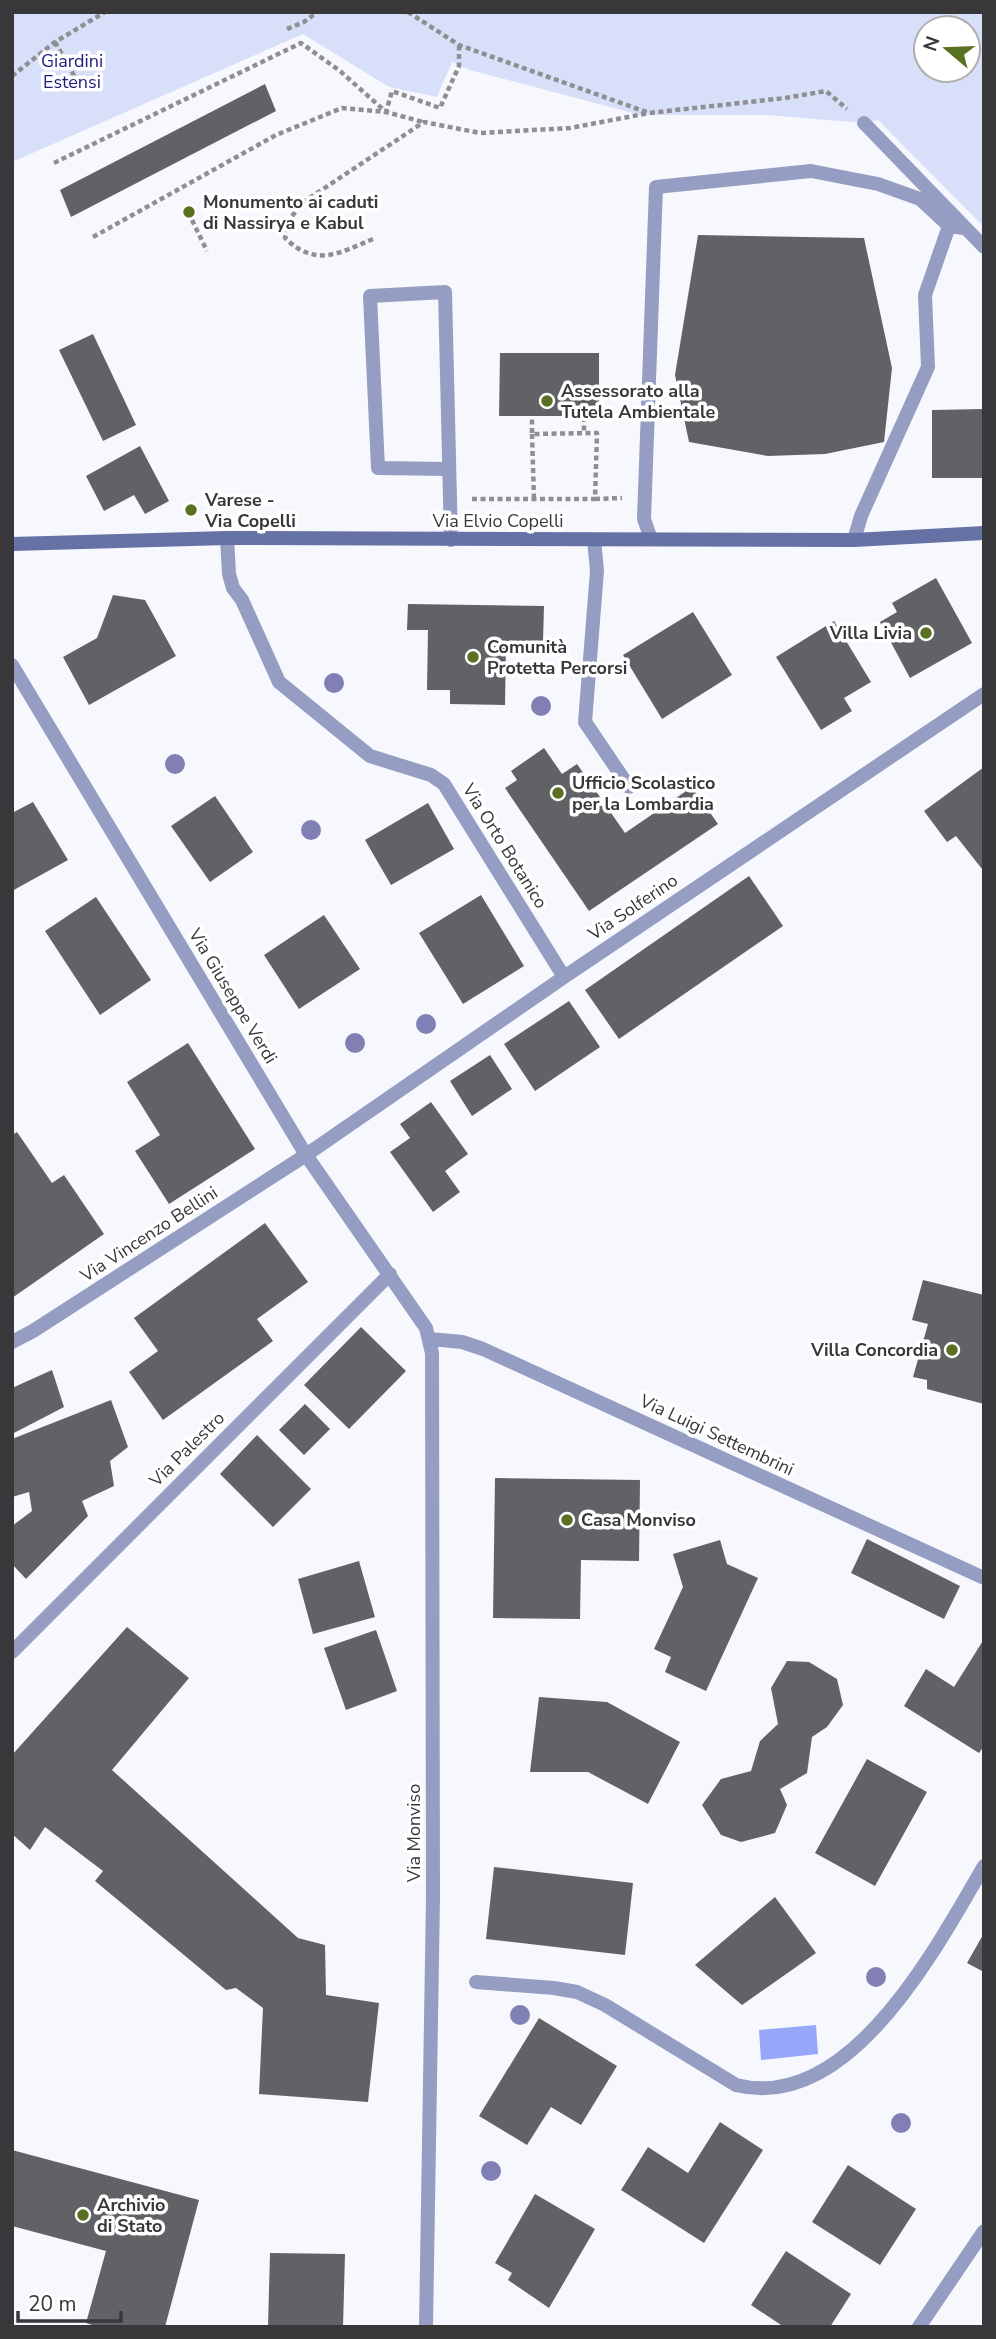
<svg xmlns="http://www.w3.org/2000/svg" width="996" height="2339" font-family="'Nunito Sans',sans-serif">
  <rect width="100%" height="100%" fill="#f7f8fd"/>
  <path fill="#d8dff9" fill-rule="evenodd" d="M 12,12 L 984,12 L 984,227 L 878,120 L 864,123 L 766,115 L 640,115 L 470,70 L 452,62 L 437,97 L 389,87 L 303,34 L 12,162 ZM 926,28 L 968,28 L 968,70 L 926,70 Z"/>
  <path fill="#96a7fa" d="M 816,2025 L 818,2054 L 761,2060 L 759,2030 Z"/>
  <path fill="#616266" d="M 265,84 L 276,111 L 71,217 L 60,190 Z
    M 698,235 L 864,238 L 892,368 L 884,442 L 825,454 L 768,456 L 689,442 L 675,375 Z
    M 93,334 L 136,425 L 103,441 L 59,350 Z
    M 500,353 L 599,353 L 599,416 L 499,416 Z
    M 984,409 L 984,478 L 932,478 L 932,410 Z
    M 140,446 L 169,501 L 145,514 L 134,495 L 104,511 L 86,476 Z
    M 186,506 L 196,506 L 196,514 L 187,514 Z
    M 936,578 L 972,643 L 910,678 L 880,622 L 897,612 L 892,603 Z
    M 113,595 L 145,600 L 176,656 L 89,705 L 63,657 L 97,638 Z
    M 408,604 L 544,606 L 543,642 L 506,641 L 505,705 L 450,704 L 450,690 L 427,690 L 428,630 L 407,630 Z
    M 693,612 L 732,675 L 662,719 L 623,655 Z
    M 834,621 L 871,682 L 844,698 L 852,711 L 821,730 L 776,657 Z
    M 544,748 L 562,774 L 577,764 L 625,833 L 692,787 L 718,824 L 589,911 L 505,788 L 517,780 L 511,771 Z
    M 984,767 L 984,867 L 982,869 L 956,836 L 947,842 L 924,811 Z
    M 215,796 L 253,852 L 210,882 L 171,826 Z
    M 33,802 L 68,860 L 12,891 L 12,813 Z
    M 428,803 L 454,849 L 391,885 L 365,840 Z
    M 749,876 L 783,926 L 619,1039 L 585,990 Z
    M 481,895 L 524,966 L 463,1004 L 419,933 Z
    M 96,897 L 151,980 L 100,1015 L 45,931 Z
    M 324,915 L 360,969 L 299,1009 L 264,955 Z
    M 569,1001 L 600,1047 L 535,1091 L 504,1044 Z
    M 188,1043 L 255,1149 L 169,1204 L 135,1151 L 160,1135 L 127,1082 Z
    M 490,1055 L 512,1089 L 472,1116 L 450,1081 Z
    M 431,1102 L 468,1154 L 445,1171 L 460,1192 L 433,1212 L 390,1152 L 410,1138 L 400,1124 Z
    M 17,1132 L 52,1183 L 64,1175 L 104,1234 L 12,1298 L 12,1135 Z
    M 265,1223 L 308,1282 L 257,1319 L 273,1341 L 163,1420 L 129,1372 L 158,1351 L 134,1318 Z
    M 923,1280 L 984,1295 L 984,1404 L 927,1389 L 927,1380 L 913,1377 L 928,1324 L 912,1320 Z
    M 361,1327 L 406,1371 L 349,1429 L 304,1385 Z
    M 52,1370 L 64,1407 L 12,1434 L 12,1388 Z
    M 111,1400 L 128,1447 L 110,1461 L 114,1486 L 82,1501 L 88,1516 L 26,1579 L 12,1564 L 12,1526 L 32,1511 L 29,1492 L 12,1497 L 12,1439 Z
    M 305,1404 L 330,1429 L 304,1455 L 279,1430 Z
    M 257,1435 L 311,1489 L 273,1527 L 220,1474 Z
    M 495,1478 L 640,1480 L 639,1561 L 581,1560 L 580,1619 L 493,1618 Z
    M 867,1539 L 960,1586 L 944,1619 L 851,1573 Z
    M 720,1540 L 727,1564 L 758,1578 L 706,1691 L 665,1672 L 671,1657 L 654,1649 L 683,1587 L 673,1554 Z
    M 359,1561 L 375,1617 L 313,1634 L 298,1579 Z
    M 127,1627 L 189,1678 L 112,1770 L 298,1938 L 325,1945 L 326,1995 L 379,2003 L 368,2102 L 259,2094 L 263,2008 L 236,1988 L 226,1990 L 95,1881 L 103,1871 L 45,1827 L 30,1850 L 12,1834 L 12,1755 Z
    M 376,1630 L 397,1691 L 346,1710 L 324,1648 Z
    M 984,1639 L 984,1746 L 979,1753 L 904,1706 L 926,1669 L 954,1687 Z
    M 787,1661 L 809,1662 L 837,1679 L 843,1705 L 827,1727 L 812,1737 L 807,1773 L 780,1789 L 787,1805 L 775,1833 L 741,1842 L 721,1835 L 702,1805 L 721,1779 L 751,1771 L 760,1741 L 778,1724 L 771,1688 Z
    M 539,1697 L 607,1702 L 680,1742 L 648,1804 L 588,1772 L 530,1772 Z
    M 867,1759 L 927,1792 L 875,1886 L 815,1853 Z
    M 494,1867 L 633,1883 L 625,1955 L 486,1939 Z
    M 775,1897 L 816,1953 L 742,2005 L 695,1965 Z
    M 984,1933 L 984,1972 L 967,1963 Z
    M 539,2018 L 617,2066 L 581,2125 L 551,2107 L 527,2145 L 479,2116 Z
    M 720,2122 L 763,2150 L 704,2243 L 621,2190 L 648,2147 L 688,2173 Z
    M 12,2150 L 199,2200 L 165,2327 L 98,2327 L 86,2323 L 106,2251 L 12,2226 Z
    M 848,2165 L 916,2209 L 880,2265 L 812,2222 Z
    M 535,2194 L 595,2229 L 549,2308 L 508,2280 L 512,2273 L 495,2263 Z
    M 786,2251 L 851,2294 L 830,2327 L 784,2327 L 751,2305 Z
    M 270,2253 L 345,2254 L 343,2327 L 268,2327 Z"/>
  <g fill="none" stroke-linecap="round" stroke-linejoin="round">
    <path stroke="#8e8f92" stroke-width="4.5" stroke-dasharray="5 3.5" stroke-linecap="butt" d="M 408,12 L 459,45 L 649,113 L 785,98 L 826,91 L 847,109
      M 287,29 L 304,22 L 317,12
      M 55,42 L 77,81
      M 12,76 L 55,42 L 105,12
      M 54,163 L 301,43 L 340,71 L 386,112 L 392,91 L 440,108 L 459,66 L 459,45
      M 192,220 L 207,251
      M 93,237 L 276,135 L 342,108 L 386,112 L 423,122
      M 373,239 C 339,253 316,268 285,238 L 290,219 L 302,203 L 424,122 L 480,133 L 570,128 L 649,113
      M 584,417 L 584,433
      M 532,434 L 534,499
      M 472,499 L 595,499 L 597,433 L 532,434 L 532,416
      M 595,499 L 622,498"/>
    <path stroke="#959ec2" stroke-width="14" d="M 864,123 L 984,247
      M 449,469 L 378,468 L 370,296 L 445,292 L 451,540
      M 651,539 L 644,519 L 656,187 L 811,171 L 878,184 L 920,199 L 949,226 L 964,228
      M 594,540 L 597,571 L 585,722 L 629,787
      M 854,540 L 861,516 L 928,367 L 925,295 L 949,226"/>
    <path stroke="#959ec2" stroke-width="14" d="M 227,538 L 229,574 L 233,588 L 242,600 L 279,682 L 370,756 L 431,775 L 444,784 L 564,977
      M 12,665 L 306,1155 L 426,1328 L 432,1353 L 433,1897 L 426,2327
      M 430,1339 L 462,1342 L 483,1349 L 984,1578
      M 12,1342 L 33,1331 L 306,1155 L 564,977 L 984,694
      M 12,1652 L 390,1274
      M 476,1982 L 554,1988 L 577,1992 L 605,2005 L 736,2085 C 850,2114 937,1946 984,1866
      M 919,2327 L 984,2231"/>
    <path stroke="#6671a6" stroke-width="14" d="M 12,544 L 227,538 L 854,540 L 984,533"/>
  </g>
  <g fill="#8080b5">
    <circle cx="334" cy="683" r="10"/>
    <circle cx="541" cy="706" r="10"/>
    <circle cx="175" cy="764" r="10"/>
    <circle cx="311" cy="830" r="10"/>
    <circle cx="426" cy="1024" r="10"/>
    <circle cx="355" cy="1043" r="10"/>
    <circle cx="876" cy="1977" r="10"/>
    <circle cx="520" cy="2015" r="10"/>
    <circle cx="901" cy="2123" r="10"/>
    <circle cx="491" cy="2171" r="10"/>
  </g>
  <g fill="#5a7122" stroke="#fff" stroke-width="2.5">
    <circle cx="189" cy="212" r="7"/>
    <circle cx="547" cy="401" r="7"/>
    <circle cx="191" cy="510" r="7"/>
    <circle cx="926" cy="633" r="7"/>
    <circle cx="473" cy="657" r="7"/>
    <circle cx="558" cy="793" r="7"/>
    <circle cx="952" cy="1350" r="7"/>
    <circle cx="567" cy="1520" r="7"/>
    <circle cx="83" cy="2215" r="7"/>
  </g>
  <g text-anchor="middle" stroke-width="7" stroke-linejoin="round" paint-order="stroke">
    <g font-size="18" fill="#1f1d7a" stroke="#fff">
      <text x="72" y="67">Giardini<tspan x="72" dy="21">Estensi</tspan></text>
    </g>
    <g font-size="18" font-weight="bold" fill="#38383a" stroke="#fff" text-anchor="start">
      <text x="203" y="208">Monumento ai caduti<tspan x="203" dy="21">di Nassirya e Kabul</tspan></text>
      <text x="561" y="397">Assessorato alla<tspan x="561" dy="21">Tutela Ambientale</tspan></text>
      <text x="205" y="506">Varese -<tspan x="205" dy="21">Via Copelli</tspan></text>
      <text x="912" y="639" text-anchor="end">Villa Livia</text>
      <text x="487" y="653">Comunità<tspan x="487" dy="21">Protetta Percorsi</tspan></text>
      <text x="572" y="789">Ufficio Scolastico<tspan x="572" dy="21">per la Lombardia</tspan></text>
      <text x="938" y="1356" text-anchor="end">Villa Concordia</text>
      <text x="581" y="1526">Casa Monviso</text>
      <text x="97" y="2211">Archivio<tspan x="97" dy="21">di Stato</tspan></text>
    </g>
    <g font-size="18" fill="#38383a" stroke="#fff">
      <text x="498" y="527">Via Elvio Copelli</text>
      <text transform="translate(505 846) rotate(58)" y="6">Via Orto Botanico</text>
      <text transform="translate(633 907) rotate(-34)" y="6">Via Solferino</text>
      <text transform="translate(233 996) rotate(59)" y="6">Via Giuseppe Verdi</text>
      <text transform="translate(149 1234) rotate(-33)" y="6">Via Vincenzo Bellini</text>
      <text transform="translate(717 1435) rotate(25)" y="6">Via Luigi Settembrini</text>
      <text transform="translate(187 1449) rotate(-45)" y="6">Via Palestro</text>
      <text transform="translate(414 1833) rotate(-90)" y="6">Via Monviso</text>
    </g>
  </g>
  <rect width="996" height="2339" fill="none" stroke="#38383a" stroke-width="28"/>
  <g transform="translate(947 49) rotate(289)"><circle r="33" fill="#ffffff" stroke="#afafb0" stroke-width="2"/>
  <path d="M0-5L12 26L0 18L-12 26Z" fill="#5a7122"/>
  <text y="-10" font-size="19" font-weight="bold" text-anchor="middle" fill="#38383a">N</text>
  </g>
  <path d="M18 2311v10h103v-10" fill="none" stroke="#38383a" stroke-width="3.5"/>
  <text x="28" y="2311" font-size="21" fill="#38383a" stroke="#ffffff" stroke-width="5" paint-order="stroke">20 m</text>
</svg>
